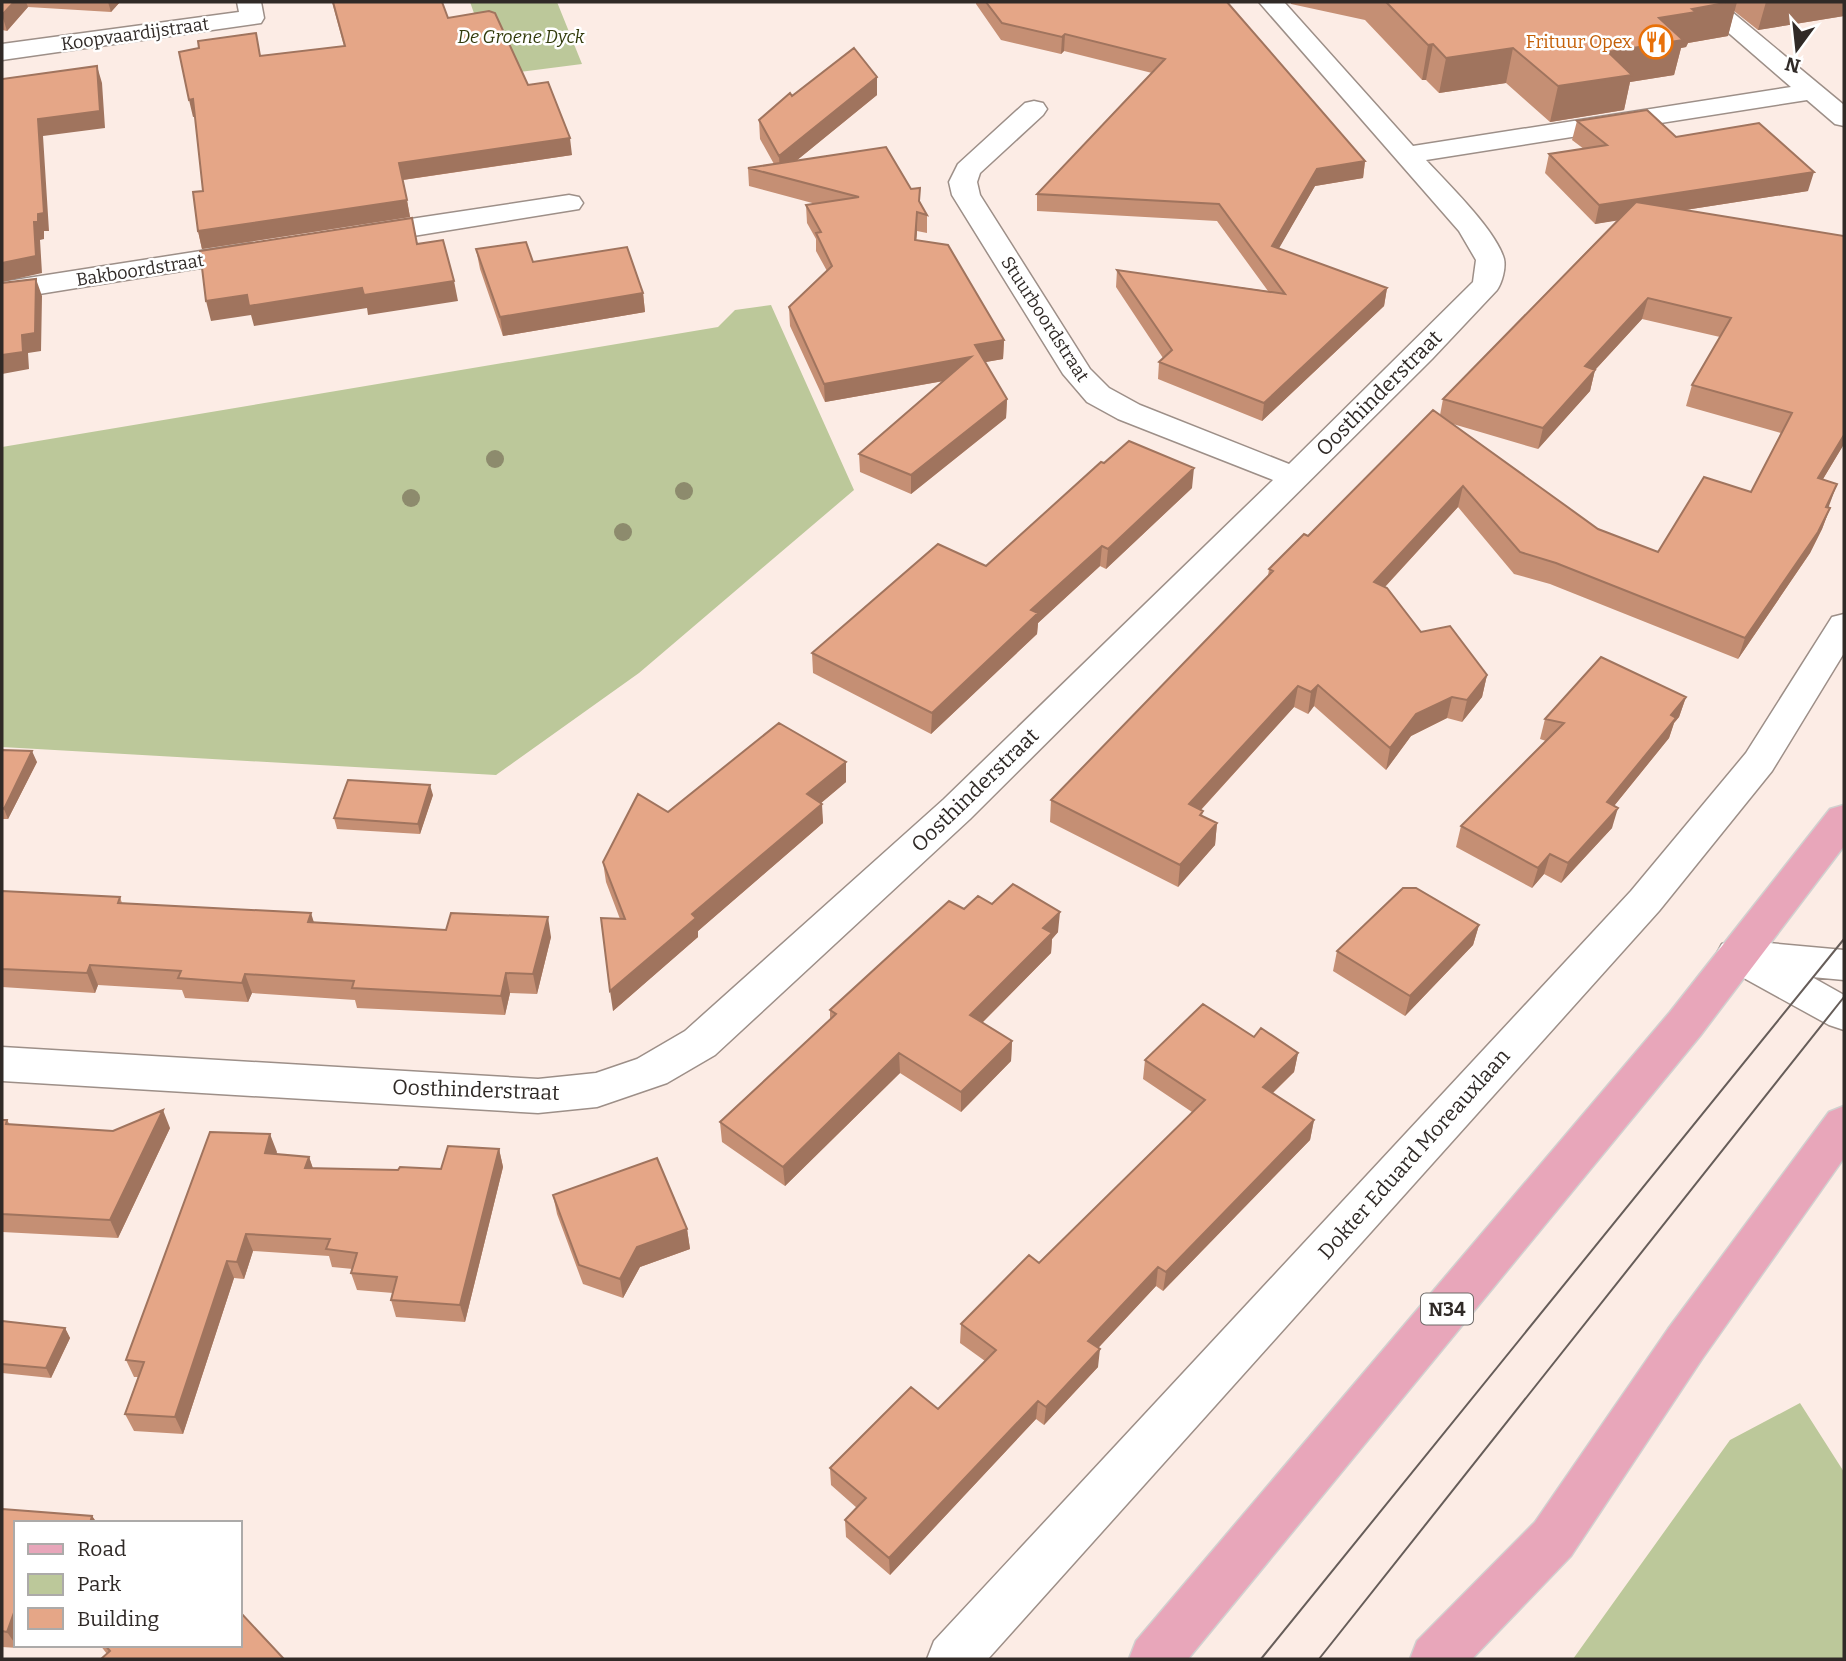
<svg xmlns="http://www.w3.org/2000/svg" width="1846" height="1661" font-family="Bitter,serif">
  <rect width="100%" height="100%" fill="#fcece5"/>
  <path fill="#bcc89a" d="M 470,2 L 557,2 L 582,64 L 496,75 Z
    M 771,305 L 854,490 L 639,673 L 496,775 L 2,747 L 2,447 L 718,327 L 735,310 Z
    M 1800,1403 L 1844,1472 L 1844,1659 L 1573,1659 L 1730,1440 Z"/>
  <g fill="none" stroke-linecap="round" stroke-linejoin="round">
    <defs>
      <path id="street" d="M 237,2 L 261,2 L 264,18 L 261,23 L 2,60 L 2,44 L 239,12 Z
        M 1259,2 L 1284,2 L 1413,146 L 1791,87 L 1693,2 L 1720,2 L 1844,105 L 1844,126 L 1835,124 L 1807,100 L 1426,160 C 1447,183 1496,230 1504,259 C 1506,268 1502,283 1497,290 L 1432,359 L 970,819 L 715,1055 L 667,1083 L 597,1107 L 538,1113 L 2,1081 L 2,1047 L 538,1079 L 596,1073 L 637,1059 L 685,1031 L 944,799 L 1273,480 L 1118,419 L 1087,402 L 1063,374 L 952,195 L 949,182 L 958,164 L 1025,103 L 1034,101 L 1043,103 L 1047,109 L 1043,115 L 980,173 L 977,182 L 980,195 L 1090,369 L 1109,388 L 1140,405 L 1289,464 L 1473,282 L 1476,260 L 1459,231 Z
        M 569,195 L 579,197 L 583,203 L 579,209 L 364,244 L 354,241 L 350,235 L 354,229 L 364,226 Z
        M 252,243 L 262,246 L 266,252 L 262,258 L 2,300 L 2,282 Z
        M 1844,614 L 1844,653 L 1772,771 L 1659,911 L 988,1659 L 927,1659 L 934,1641 L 1631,891 L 1746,753 L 1832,617 Z
        M 1736,940 L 1844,950 L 1844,980 L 1812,977 L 1844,995 L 1844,1030 L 1829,1025 L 1722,966 L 1716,955 L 1722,944 Z"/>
      <path id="primary" d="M 1844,805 L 1844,846 L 1700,1036 L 1188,1659 L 1129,1659 L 1136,1641 L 1670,1012 L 1830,809 Z
        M 1844,1106 L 1844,1158 L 1702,1359 L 1571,1556 L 1472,1659 L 1410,1659 L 1417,1641 L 1535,1522 L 1668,1329 L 1829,1112 Z"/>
    </defs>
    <use href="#street" stroke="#9d8f88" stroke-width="3"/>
    <use href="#primary" stroke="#d1d0cf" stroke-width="3"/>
    <use href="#street" fill="#fff" fill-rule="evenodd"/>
    <use href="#primary" fill="#e8a6ba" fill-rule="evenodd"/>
    <path stroke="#665d59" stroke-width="2" d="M 1261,1659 L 1844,939
      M 1319,1659 L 1844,997"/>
  </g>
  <g fill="#8d8b6d">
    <circle cx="495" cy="459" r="9"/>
    <circle cx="684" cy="491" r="9"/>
    <circle cx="411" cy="498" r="9"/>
    <circle cx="623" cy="532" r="9"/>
  </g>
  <path fill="#c58f74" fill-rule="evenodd" d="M 2,2 L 120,2 L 111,12 L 28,7 L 7,31 L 2,30 Z
    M 332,2 L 442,2 L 448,18 L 528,85 L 572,155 L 403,180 L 410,217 L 202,249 L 198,231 L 203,191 L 195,116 L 193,117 L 199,48 L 261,56 L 344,46 Z
    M 976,2 L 1227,2 L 1365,161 L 1363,178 L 1315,186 L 1278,249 L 1387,288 L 1384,306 L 1262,421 L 1158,379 L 1159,362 L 1163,358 L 1116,287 L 1117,270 L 1268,291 L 1217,221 L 1037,211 L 1037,194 L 1152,73 L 1064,51 L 1061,54 L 1001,40 L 976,4 Z
    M 1291,2 L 1844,2 L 1844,16 L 1758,30 L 1734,11 L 1728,36 L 1688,43 L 1686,47 L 1681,48 L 1674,75 L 1630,82 L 1624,110 L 1550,122 L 1506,83 L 1439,93 L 1426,80 L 1422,80 L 1365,20 L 1291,4 Z
    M 877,77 L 877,95 L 796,161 L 911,189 L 920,188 L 920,203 L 927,215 L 927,233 L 917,231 L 916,240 L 1004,340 L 1003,359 L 985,362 L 1007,399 L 1006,418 L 911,494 L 860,472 L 859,454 L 944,381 L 825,402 L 790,326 L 789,307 L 827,271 L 816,251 L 816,239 L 807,223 L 806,205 L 816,204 L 749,186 L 748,168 L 774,164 L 760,139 L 759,120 Z
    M 1577,121 L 1676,137 L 1808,191 L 1685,210 L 1844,404 L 1844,444 L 1823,479 L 1829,508 L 1830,508 L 1822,529 L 1810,553 L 1738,659 L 1550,584 L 1514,574 L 1458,507 L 1385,587 L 1421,632 L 1487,675 L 1482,697 L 1462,722 L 1447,718 L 1411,736 L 1386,770 L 1314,706 L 1308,714 L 1294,707 L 1201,810 L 1203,811 L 1202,816 L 1217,823 L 1215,845 L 1178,887 L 1050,822 L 1051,800 L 1268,576 L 1269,569 L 1308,536 L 1440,415 L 1443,399 L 1617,220 L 1595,224 L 1545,173 L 1549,154 L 1584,149 L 1572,140 ZM 1642,319 L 1720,337 L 1692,385 L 1686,406 L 1781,433 L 1751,492 L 1658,552 L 1598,529 L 1453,424 L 1538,449 L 1590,391 L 1595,370 Z
    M 476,249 L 533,262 L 643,293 L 645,312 L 503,336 L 480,269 Z
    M 1192,488 L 1106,569 L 1100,566 L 1038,623 L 1037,634 L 931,734 L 813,673 L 812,653 L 986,566 Z
    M 1686,697 L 1679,717 L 1674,723 L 1669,738 L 1614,806 L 1612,828 L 1561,883 L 1544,874 L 1532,888 L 1456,847 L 1461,826 L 1546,741 L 1540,739 L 1545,719 Z
    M 2,750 L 37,762 L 8,819 L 2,819 Z
    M 846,762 L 846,782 L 821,803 L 823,823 L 698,931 L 698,937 L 613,1011 L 620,919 L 606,882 L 603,862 L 668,812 Z
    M 433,795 L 420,834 L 337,829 L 334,818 Z
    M 2,891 L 120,897 L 122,903 L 314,922 L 551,937 L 537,994 L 510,993 L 505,1015 L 357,1008 L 355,1000 L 252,993 L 248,1002 L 185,998 L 182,990 L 98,985 L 95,993 L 2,987 Z
    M 992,904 L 1058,932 L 1052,939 L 1051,953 L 982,1023 L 1012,1041 L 1011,1061 L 961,1112 L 900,1073 L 785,1186 L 722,1142 L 720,1122 L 830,1019 L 830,1010 L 964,909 Z
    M 1479,925 L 1473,945 L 1405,1016 L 1333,971 L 1337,951 Z
    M 1254,1037 L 1298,1053 L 1294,1072 L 1273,1093 L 1314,1120 L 1310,1140 L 1163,1291 L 1156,1286 L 1098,1348 L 1098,1367 L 1044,1425 L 1036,1419 L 890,1575 L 846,1537 L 845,1520 L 857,1508 L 831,1485 L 830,1468 L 938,1409 L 985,1361 L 960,1343 L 961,1324 L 1039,1263 L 1192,1112 L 1143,1079 L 1145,1060 Z
    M 2,1120 L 7,1120 L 10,1125 L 113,1131 L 170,1128 L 118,1238 L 2,1232 Z
    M 499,1149 L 503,1167 L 465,1322 L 396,1317 L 391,1300 L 393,1293 L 357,1290 L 351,1273 L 353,1269 L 332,1267 L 329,1256 L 253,1251 L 244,1279 L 234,1278 L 183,1434 L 134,1431 L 125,1414 L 138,1377 L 134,1377 L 126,1360 L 277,1152 L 276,1154 L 309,1157 L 313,1169 L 398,1170 L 441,1169 Z
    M 553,1195 L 687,1229 L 690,1249 L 640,1267 L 623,1298 L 583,1284 L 557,1214 Z
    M 2,1321 L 65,1328 L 70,1338 L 51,1378 L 2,1373 Z
    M 2,1509 L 92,1516 L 97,1523 L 16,1523 L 16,1645 L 19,1645 L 18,1648 L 2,1647 Z
    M 100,1645 L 240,1645 L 107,1654 Z"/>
  <path fill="#a0745e" d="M 14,2 L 26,2 L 28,7 L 7,31 L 2,15 Z
    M 108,2 L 120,2 L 111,12 Z
    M 1730,2 L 1737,2 L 1728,36 L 1688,43 L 1686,47 L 1681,48 L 1674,75 L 1630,82 L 1624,110 L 1550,122 L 1558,86 L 1608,52 L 1659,18 L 1692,9 Z
    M 1766,2 L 1844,2 L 1844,16 L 1758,30 Z
    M 1065,34 L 1064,51 L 1061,54 L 1062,37 Z
    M 1433,44 L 1426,80 L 1422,80 L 1428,45 Z
    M 1513,48 L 1506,83 L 1439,93 L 1446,58 Z
    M 97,66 L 102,83 L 105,128 L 43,136 L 49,231 L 44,231 L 44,239 L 40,240 L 42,273 L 2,282 L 2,263 L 34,222 L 38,119 Z
    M 877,77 L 877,95 L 780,174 L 779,156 Z
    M 193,99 L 197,116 L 193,117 L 189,100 Z
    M 570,138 L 572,155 L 402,180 L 399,163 Z
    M 1365,161 L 1363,178 L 1315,186 L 1270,264 L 1272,246 L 1317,169 Z
    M 1814,172 L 1808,191 L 1595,224 L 1599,205 Z
    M 407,200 L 410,217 L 202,249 L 198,231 Z
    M 917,212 L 917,231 L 915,258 L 915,240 Z
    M 36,279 L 42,296 L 41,351 L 28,353 L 29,369 L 2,374 L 2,355 L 22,335 Z
    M 454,281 L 458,301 L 368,315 L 367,308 L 254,326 L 251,315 L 211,321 L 206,301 L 247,295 L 362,288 Z
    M 1387,288 L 1384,306 L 1262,421 L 1264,403 Z
    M 643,293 L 645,312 L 503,336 L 500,317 Z
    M 1648,298 L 1642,319 L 1595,370 L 1590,391 L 1538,449 L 1543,428 L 1585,366 Z
    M 1004,340 L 1003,359 L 975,364 L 975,345 Z
    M 971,357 L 971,376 L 825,402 L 824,384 Z
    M 1007,399 L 1006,418 L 911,494 L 911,475 Z
    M 1844,435 L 1844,444 L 1811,499 L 1818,478 Z
    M 1194,468 L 1192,488 L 1106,569 L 1108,549 Z
    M 1837,484 L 1829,506 L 1818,528 L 1826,507 Z
    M 1463,486 L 1458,507 L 1370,603 L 1374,582 Z
    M 1830,508 L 1822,529 L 1810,553 L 1738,659 L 1745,638 Z
    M 1102,546 L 1100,566 L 1038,623 L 1037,634 L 931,734 L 932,713 L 1031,610 Z
    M 1487,675 L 1482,697 L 1462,722 L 1467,700 Z
    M 1318,685 L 1314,706 L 1308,714 L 1311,692 Z
    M 1298,686 L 1294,707 L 1186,826 L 1189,804 Z
    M 1452,697 L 1447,718 L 1411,736 L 1386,770 L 1390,748 L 1416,714 Z
    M 1686,697 L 1679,717 L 1674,723 L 1669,738 L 1601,822 L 1607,802 L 1671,715 Z
    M 32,751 L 37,762 L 8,819 L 4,809 Z
    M 846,762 L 846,782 L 808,814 L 807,794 Z
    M 430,785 L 433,795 L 420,834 L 418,824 Z
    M 822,804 L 823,823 L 698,931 L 698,937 L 613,1011 L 610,991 L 692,914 Z
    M 1618,808 L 1612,828 L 1561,883 L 1568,863 Z
    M 1217,823 L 1215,845 L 1178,887 L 1180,865 Z
    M 1550,854 L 1544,874 L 1532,888 L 1538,868 Z
    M 1060,912 L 1058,932 L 1052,939 L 1051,953 L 970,1035 L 970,1015 L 1043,928 Z
    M 311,913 L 317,932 L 308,922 Z
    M 548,917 L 551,937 L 537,994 L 533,974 Z
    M 1479,925 L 1473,945 L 1405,1016 L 1410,996 Z
    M 90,965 L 98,985 L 95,993 L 87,973 Z
    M 506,973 L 510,993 L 505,1015 L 501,996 Z
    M 245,974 L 252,993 L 248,1002 L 242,983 Z
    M 1012,1041 L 1011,1061 L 961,1112 L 961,1092 Z
    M 899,1053 L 900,1073 L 785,1186 L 783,1167 Z
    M 1298,1053 L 1294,1072 L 1259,1106 L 1263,1087 Z
    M 163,1110 L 170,1128 L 118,1238 L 110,1220 Z
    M 1314,1120 L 1310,1140 L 1163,1291 L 1166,1272 Z
    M 270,1134 L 277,1152 L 271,1171 L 265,1153 Z
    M 499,1149 L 503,1167 L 465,1322 L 460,1305 Z
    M 309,1157 L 315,1174 L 305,1168 Z
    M 687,1229 L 690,1249 L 640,1267 L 623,1298 L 620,1279 L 637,1247 Z
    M 246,1234 L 253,1251 L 244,1279 L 237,1262 Z
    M 227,1261 L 234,1278 L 183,1434 L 175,1417 Z
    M 1158,1267 L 1156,1286 L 1087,1360 L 1088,1341 Z
    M 65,1328 L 70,1338 L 51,1378 L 46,1368 Z
    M 1100,1349 L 1098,1367 L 1044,1425 L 1046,1407 Z
    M 1038,1401 L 1036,1419 L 890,1575 L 889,1558 Z
    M 92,1516 L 97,1523 L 90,1523 Z
    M 16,1607 L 16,1645 L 7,1632 Z"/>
  <path fill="#e5a687" stroke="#a0745e" stroke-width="2" d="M 2,2 L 14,2 L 2,15 Z
    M 333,2 L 442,2 L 448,18 L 489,11 L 495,13 L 528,85 L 548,82 L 570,138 L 399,163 L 407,200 L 198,231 L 193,192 L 203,191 L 193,99 L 189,100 L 179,52 L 199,48 L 198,41 L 256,33 L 260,56 L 345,46 Z
    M 986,2 L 1227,2 L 1365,161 L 1317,169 L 1272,246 L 1387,288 L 1264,403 L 1159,362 L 1172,350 L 1117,270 L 1285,294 L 1219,204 L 1037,194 L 1165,59 L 1065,34 L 1062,37 L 1002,23 Z
    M 1386,2 L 1730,2 L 1692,9 L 1696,12 L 1659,18 L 1683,40 L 1608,52 L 1632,75 L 1558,86 L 1513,48 L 1446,58 L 1433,44 L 1428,45 Z
    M 854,48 L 877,77 L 779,156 L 759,120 L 790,93 L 792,96 Z
    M 97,66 L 100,111 L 38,119 L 44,213 L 38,214 L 38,222 L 34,222 L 36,256 L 2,263 L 2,79 Z
    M 1647,110 L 1676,137 L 1759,123 L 1814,172 L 1599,205 L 1549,154 L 1607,145 L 1577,121 Z
    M 886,147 L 911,189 L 920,188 L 919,201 L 927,215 L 917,212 L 915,240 L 948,245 L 1004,340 L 975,345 L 1007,399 L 911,475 L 859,454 L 971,357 L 824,384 L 789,307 L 832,266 L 816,233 L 821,232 L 806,205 L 859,197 L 748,168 Z
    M 1636,202 L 1844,236 L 1844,435 L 1818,478 L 1837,484 L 1826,507 L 1830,508 L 1818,532 L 1745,638 L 1556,563 L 1520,552 L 1463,486 L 1374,582 L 1387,588 L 1421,632 L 1450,626 L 1487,675 L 1467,700 L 1452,697 L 1416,714 L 1390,748 L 1318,685 L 1311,692 L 1298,686 L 1189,804 L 1203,811 L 1200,815 L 1217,823 L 1180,865 L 1051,800 L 1273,571 L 1269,569 L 1304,534 L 1308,536 L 1433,410 L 1598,529 L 1658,552 L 1704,477 L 1751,492 L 1792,413 L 1692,385 L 1731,318 L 1648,298 L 1585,366 L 1595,370 L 1543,428 L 1443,399 Z
    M 412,218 L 417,244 L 443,240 L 454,281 L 364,295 L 362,288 L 249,306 L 247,295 L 206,301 L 200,251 Z
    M 526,242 L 533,262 L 627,247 L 643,293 L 500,317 L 476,249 Z
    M 36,279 L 35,333 L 22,335 L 23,352 L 2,355 L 2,283 Z
    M 1129,441 L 1194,468 L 1108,549 L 1102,546 L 1031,610 L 1038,613 L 932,713 L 812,653 L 938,544 L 986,566 L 1101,462 L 1104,463 Z
    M 1601,657 L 1686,697 L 1671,715 L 1676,718 L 1607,802 L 1618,808 L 1568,863 L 1550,854 L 1538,868 L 1461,826 L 1564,723 L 1545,719 Z
    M 779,723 L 846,762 L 807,794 L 822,804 L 692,914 L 696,918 L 610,991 L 601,918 L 625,919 L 603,862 L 638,794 L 668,812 Z
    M 2,750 L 32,751 L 4,809 L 2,808 Z
    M 348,780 L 430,785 L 418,824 L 334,818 Z
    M 1013,884 L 1060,912 L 1043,928 L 1052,933 L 970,1015 L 1012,1041 L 961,1092 L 899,1053 L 783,1167 L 720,1122 L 836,1014 L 830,1010 L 949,901 L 964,909 L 978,896 L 992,904 Z
    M 1403,888 L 1416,888 L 1479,925 L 1410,996 L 1337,951 Z
    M 2,891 L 120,897 L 118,903 L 311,913 L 308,922 L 446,930 L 451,913 L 548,917 L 533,974 L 506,973 L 501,996 L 352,988 L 354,981 L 245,974 L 242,983 L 178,978 L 181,971 L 90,965 L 87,973 L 2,969 Z
    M 1203,1004 L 1254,1037 L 1261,1028 L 1298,1053 L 1263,1087 L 1314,1120 L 1166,1272 L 1158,1267 L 1088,1341 L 1100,1349 L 1046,1407 L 1038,1401 L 889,1558 L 845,1520 L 866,1498 L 830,1468 L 911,1387 L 938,1409 L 996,1350 L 961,1324 L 1029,1255 L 1039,1263 L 1205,1100 L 1145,1060 Z
    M 163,1110 L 110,1220 L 2,1214 L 2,1120 L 7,1120 L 6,1124 L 113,1131 Z
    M 210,1132 L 270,1134 L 265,1153 L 309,1157 L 305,1168 L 398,1170 L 400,1167 L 441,1169 L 448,1146 L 499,1149 L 460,1305 L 391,1300 L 397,1277 L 351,1273 L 357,1253 L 326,1249 L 330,1239 L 246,1234 L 237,1262 L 227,1261 L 175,1417 L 125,1414 L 144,1362 L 126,1360 Z
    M 657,1158 L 687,1229 L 637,1247 L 620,1279 L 579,1265 L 553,1195 Z
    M 2,1321 L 65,1328 L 46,1368 L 2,1364 Z
    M 2,1509 L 92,1516 L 90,1523 L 16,1523 L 16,1607 L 7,1632 L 2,1631 Z
    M 240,1612 L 284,1659 L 101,1659 L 110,1651 L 105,1645 L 240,1645 Z"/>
  <defs>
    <symbol id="restaurant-ring" viewBox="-11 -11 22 22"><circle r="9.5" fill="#fff" stroke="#e8710a" stroke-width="1.5"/><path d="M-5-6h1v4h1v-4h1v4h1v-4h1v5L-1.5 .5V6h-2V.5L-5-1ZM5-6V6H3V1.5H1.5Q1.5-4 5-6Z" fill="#e8710a"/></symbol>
  </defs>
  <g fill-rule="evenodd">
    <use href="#restaurant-ring" x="1637" y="23" width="38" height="38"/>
  </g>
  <g text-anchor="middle" stroke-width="5" stroke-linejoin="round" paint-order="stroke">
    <g font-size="18" fill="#302a27" stroke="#fff">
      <text transform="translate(135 34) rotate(-8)" y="6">Koopvaardijstraat</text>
      <text transform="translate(140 270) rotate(-9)" y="6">Bakboordstraat</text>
      <text transform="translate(1045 319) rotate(57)" y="6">Stuurboordstraat</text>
    </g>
    <g font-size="18" font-style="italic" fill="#323b0b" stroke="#fff">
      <text x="521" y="43">De Groene Dyck</text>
    </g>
    <g font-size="18" fill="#c56008" stroke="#fff" text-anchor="end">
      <text x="1632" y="48">Frituur Opex</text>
    </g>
    <rect fill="#fff" stroke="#6e6a68" stroke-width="2" x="1421" y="1293.5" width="52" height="31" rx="5"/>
    <g font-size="19" font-weight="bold" fill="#302a27">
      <text x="1447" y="1316">N34</text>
    </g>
    <g font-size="21" fill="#302a27" stroke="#fff">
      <text transform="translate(1379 393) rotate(-45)" y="7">Oosthinderstraat</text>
      <text transform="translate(975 790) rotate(-44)" y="7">Oosthinderstraat</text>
      <text transform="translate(476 1090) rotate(2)" y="7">Oosthinderstraat</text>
      <text transform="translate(1414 1154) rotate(-48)" y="7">Dokter Eduard Moreauxlaan</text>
    </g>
  </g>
  <rect width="1846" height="1661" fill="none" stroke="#302a27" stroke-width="7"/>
  <rect x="14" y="1521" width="228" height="126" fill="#ffffff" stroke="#acaaa9" stroke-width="2"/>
  <rect x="28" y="1544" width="35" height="10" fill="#e8a6ba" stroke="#acaaa9" stroke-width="2"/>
  <text x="77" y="1556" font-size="21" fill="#302a27">Road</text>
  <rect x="28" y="1574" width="35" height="21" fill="#bcc89a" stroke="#acaaa9" stroke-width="2"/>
  <text x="77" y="1591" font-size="21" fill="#302a27">Park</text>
  <rect x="28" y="1608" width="35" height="21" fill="#e5a687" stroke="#acaaa9" stroke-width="2"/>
  <text x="77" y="1626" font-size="21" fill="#302a27">Building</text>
  <g transform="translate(1797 49) rotate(195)" stroke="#ffffff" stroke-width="5" paint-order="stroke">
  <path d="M0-5L12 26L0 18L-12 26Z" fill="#302a27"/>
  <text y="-10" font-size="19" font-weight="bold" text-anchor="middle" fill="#302a27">N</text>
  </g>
</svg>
